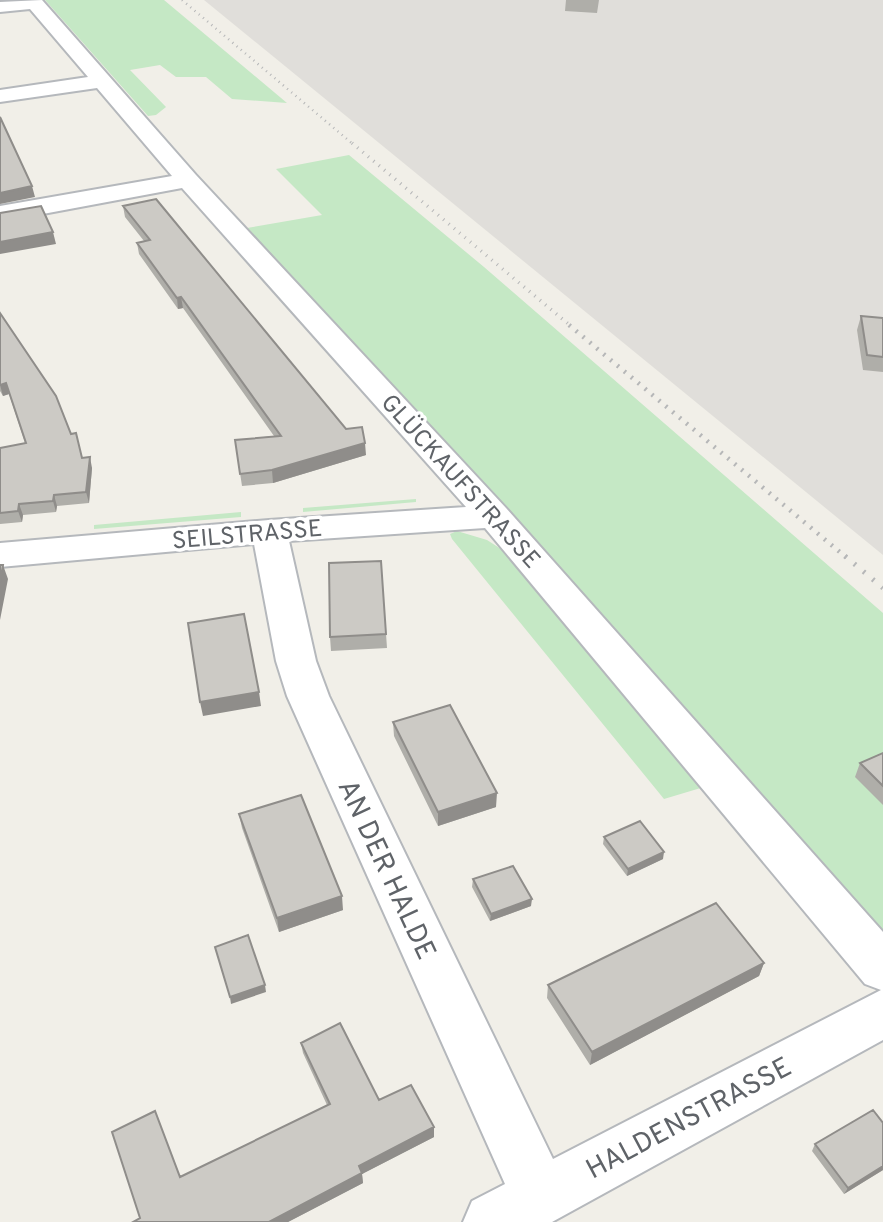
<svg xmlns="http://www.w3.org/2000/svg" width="883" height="1222" font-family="Overpass,sans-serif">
  <rect width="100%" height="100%" fill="#f1efe8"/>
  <path fill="#e0deda" d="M 204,0 L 883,0 L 883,555 Z"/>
  <path fill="#c5e8c5" d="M 45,0 L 164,0 L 287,103 L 232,99 L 206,77 L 176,77 L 160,65 L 130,70 L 166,107 L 156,115 L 148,116 Z
    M 349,155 L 484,267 L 883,613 L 883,941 L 247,228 L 322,215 L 276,169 Z
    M 416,499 L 416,502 L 303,512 L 303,508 Z
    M 241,512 L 241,517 L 94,529 L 94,525 Z
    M 457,531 L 487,540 L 501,549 L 704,787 L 664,799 L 452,539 L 450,534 Z"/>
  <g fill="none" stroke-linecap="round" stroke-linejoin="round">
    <defs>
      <path id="minor" d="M 42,0 L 196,175 L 506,508 L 883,932 L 883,1040 L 552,1222 L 463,1222 L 472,1201 L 505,1184 L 287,696 L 276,661 L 254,544 L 0,567 L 0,543 L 269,520 L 466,507 L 182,188 L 0,222 L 0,206 L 172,176 L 97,88 L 0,102 L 0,90 L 88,77 L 30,9 L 0,12 L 0,2 ZM 485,528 L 865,984 L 881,990 L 553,1159 L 329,696 L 316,661 L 289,541 Z"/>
    </defs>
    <use href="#minor" stroke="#b5b8bc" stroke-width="4"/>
    <use href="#minor" fill="#fff" fill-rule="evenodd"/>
    <path stroke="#b6b7b8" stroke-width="2.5" stroke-dasharray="1 4.5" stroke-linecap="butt" d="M 182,0 L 354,145"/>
    <path stroke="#b6b7b8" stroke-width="3.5" stroke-dasharray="1 6" stroke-linecap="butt" d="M 352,143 L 572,327"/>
    <path stroke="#b6b7b8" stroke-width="4.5" stroke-dasharray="2 7" stroke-linecap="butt" d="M 569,325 L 847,558"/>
    <path stroke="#b6b7b8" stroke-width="5" stroke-dasharray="2 10" stroke-linecap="butt" d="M 845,556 L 883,588"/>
  </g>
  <path fill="#afaea9" d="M 566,0 L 599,0 L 597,13 L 565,11 Z
    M 123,206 L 366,455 L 273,483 L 242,486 L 235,440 L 274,436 L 183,308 L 178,309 L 139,254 L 137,243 L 144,241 L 125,217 Z
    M 0,313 L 71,434 L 82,458 L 92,468 L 89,503 L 57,506 L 56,512 L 23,515 L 22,522 L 0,524 L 0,448 L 25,443 L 9,394 L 3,396 L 0,391 Z
    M 861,316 L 883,318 L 883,372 L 863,370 L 857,330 Z
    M 381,561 L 387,648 L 331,651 L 330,637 Z
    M 393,722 L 496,807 L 438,826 L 394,736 Z
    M 883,753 L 883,805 L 855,777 L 860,763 Z
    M 239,814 L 343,910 L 279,932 L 242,828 Z
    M 604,837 L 663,859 L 627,876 L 603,844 Z
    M 473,879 L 531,906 L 490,921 L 472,887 Z
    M 764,963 L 759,976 L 590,1065 L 547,998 L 548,985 Z
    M 301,1043 L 379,1100 L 434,1127 L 434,1137 L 362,1174 L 363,1183 L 288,1222 L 133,1222 L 140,1218 L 180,1177 L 327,1105 L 303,1053 Z
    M 883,1123 L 883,1170 L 844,1194 L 812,1151 L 815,1144 Z"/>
  <path fill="#8f8d8a" d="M 32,186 L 35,197 L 0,204 L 0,193 Z
    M 53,232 L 56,244 L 0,254 L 0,242 Z
    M 181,297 L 183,308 L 178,309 L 177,298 Z
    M 6,383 L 9,394 L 3,396 L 0,385 Z
    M 365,443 L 366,455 L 273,483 L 272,470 Z
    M 90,457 L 92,468 L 89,503 L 86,492 Z
    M 54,495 L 57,506 L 56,512 L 53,501 Z
    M 19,504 L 23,515 L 22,522 L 18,511 Z
    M 3,565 L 8,579 L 0,620 L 0,582 Z
    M 259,692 L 261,706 L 203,716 L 200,702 Z
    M 497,793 L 496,807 L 438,826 L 438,812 Z
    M 664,852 L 663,859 L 627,876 L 628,869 Z
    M 342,896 L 343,910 L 279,932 L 277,918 Z
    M 532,899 L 531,906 L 490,921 L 491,914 Z
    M 764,963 L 759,976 L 590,1065 L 592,1052 Z
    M 265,985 L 266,992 L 231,1004 L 230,997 Z
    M 434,1127 L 434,1137 L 362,1174 L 363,1183 L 288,1222 L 269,1222 L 359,1166 Z
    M 883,1166 L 883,1170 L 844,1194 L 848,1188 Z"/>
  <path fill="#cccac5" stroke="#8f8d8a" stroke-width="2" d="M 0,117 L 32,186 L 0,193 Z
    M 156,199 L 346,429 L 362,427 L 365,443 L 272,470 L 240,474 L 235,440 L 281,436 L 181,297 L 177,298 L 137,243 L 150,240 L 123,206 Z
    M 41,206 L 53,232 L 0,242 L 0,213 Z
    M 0,313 L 56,396 L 71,434 L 76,433 L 82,458 L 90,457 L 86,492 L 54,495 L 53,501 L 19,504 L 18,511 L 0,513 L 0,448 L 26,443 L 6,383 L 0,385 Z
    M 861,316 L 883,318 L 883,357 L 867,355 Z
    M 381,561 L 386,634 L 330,637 L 329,563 Z
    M 0,565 L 3,565 L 0,582 Z
    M 244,614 L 259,692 L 200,702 L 188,623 Z
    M 450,705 L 497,793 L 438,812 L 393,722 Z
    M 883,753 L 883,786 L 860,763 Z
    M 301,795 L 342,896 L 277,918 L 239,814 Z
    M 640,821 L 664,852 L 628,869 L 604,837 Z
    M 513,866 L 532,899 L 491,914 L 473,879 Z
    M 716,903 L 764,963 L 592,1052 L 548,985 Z
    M 248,935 L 265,985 L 230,997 L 215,947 Z
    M 340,1023 L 379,1100 L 411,1085 L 434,1127 L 359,1166 L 362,1173 L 269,1222 L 133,1222 L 140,1218 L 112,1132 L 155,1111 L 180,1177 L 330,1104 L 301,1043 Z
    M 873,1110 L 883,1123 L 883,1166 L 848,1188 L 815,1144 Z"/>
  <g text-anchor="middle" stroke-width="7" stroke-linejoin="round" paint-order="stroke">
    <g font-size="24" fill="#5f6368" stroke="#fff">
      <text transform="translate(461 481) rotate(48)" y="8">GLÜCKAUFSTRASSE</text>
      <text transform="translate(247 534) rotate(-5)" y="8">SEILSTRASSE</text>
    </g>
    <g font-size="28" fill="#5f6368" stroke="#fff">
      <text transform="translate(388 869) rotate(65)" y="10">AN DER HALDE</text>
      <text transform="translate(688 1117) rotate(-28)" y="10">HALDENSTRASSE</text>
    </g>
  </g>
</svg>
